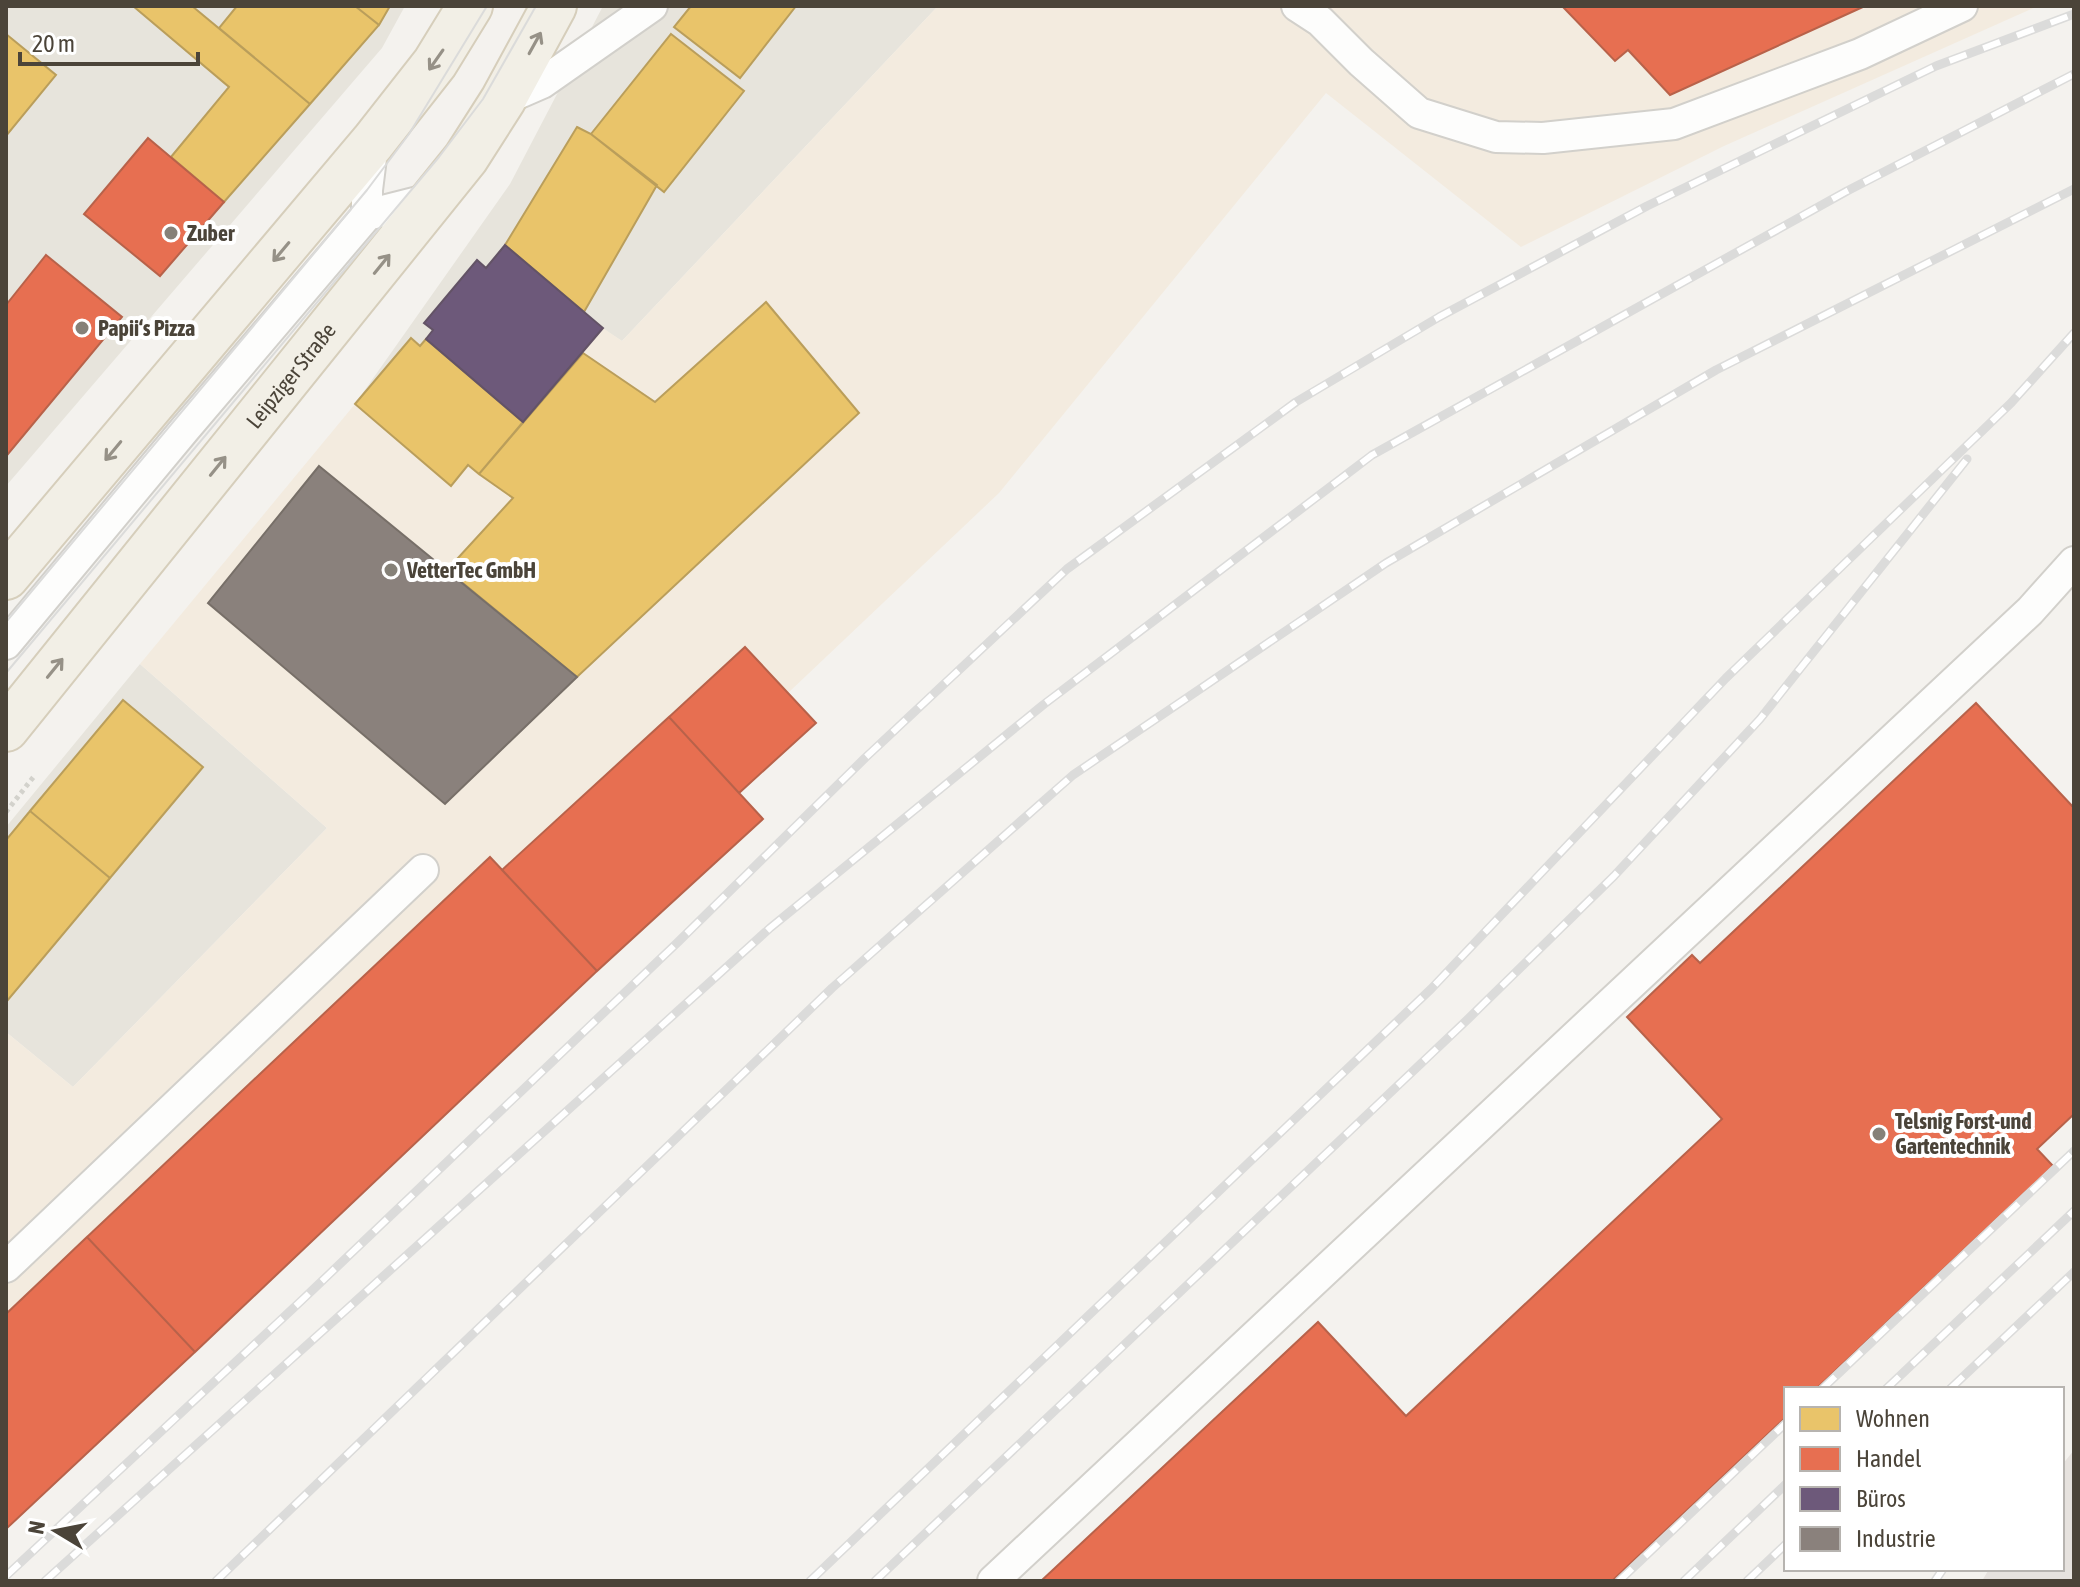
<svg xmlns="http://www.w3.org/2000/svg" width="2080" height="1587" font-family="'Asap Condensed',sans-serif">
  <rect width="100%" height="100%" fill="#f4f2ee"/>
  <path fill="#e7e4dc" d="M 6,6 L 405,6 L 382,48 L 6,486 Z
    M 603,6 L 938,6 L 622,341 L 603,329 L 479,474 L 451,486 L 355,404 L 510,184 Z
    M 140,664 L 327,828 L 73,1087 L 6,1032 L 6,827 Z"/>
  <path fill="#f3ebdf" d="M 938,6 L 2038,6 L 1724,146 L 1521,247 L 1326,93 L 999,493 L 788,693 L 816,723 L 740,793 L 763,819 L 597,971 L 6,1529 L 6,1032 L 73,1087 L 327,828 L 140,664 L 355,404 L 451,486 L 468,465 L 479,474 L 603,328 L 622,341 Z"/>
  <path fill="#e6e2de" d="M 2074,1450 L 2074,1581 L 1982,1581 L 1989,1569 L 2062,1569 L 2062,1465 Z"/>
  <path fill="#e9c46a" stroke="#ba9e5b" stroke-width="2" d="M 133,6 L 192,6 L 310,104 L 224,202 L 171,157 L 229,87 Z
    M 237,6 L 355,6 L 379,25 L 310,104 L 219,28 Z
    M 355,6 L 390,6 L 379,25 Z
    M 691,6 L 796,6 L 740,78 L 674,27 Z
    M 6,34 L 56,75 L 6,136 Z
    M 671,34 L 744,91 L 664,192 L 591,134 Z
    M 577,127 L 591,134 L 657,185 L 584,312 L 505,245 Z
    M 766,302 L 859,413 L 577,677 L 447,570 L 513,498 L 479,474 L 583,353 L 655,402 Z
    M 411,338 L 420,346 L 426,339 L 523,422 L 479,474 L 468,465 L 451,486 L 355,404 Z
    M 123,700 L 203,767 L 110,878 L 30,811 Z
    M 30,811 L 110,878 L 7,1001 L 6,840 Z"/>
  <path fill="#e76f51" stroke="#b8624a" stroke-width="2" d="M 1562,6 L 1865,6 L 1670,95 L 1628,50 L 1615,61 Z
    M 148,138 L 224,202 L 160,276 L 84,214 Z
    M 46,255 L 122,317 L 8,454 L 6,452 L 6,305 Z
    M 745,647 L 816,723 L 739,793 L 669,717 Z
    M 1976,703 L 2074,808 L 2074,1114 L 2037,1149 L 2053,1166 L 1816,1389 L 1786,1389 L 1786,1417 L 1612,1581 L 1041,1581 L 1318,1322 L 1406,1416 L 1722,1119 L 1627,1017 L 1692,955 L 1700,963 Z
    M 669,717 L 763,819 L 597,971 L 502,870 Z
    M 490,857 L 597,971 L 195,1352 L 87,1237 Z
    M 87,1237 L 195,1352 L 6,1529 L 6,1314 Z"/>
  <path fill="#6d597a" stroke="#635366" stroke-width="2" d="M 505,245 L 603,328 L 523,422 L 426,339 L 433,330 L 424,323 L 477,260 L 486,268 Z"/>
  <path fill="#8a817c" stroke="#776f68" stroke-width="2" d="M 319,466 L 577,677 L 445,804 L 208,603 Z"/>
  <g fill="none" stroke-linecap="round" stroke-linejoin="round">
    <defs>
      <path id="lane" d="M 1297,6 L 1320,21 L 1361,62 L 1419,113 L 1496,137 L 1543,138 L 1674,124 L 1860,54 L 1962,6
        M 503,100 L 542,83 L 652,6
        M 367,215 L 367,190 L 373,142
        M 6,644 L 185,429 L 367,215 L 434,198
        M 6,1267 L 423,870
        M 993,1581 L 2030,611 L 2074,562"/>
      <g id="primary">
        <path d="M 6,577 L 373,142 L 435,63 L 470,6"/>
        <path id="s1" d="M 6,729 L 466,158 L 503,100 L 554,6"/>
      </g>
    </defs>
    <use href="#lane" stroke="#d2d0cb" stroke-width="34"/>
    <use href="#primary" stroke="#d6cebb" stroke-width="48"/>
    <path stroke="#d3d2cc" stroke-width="5" stroke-dasharray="4 4" stroke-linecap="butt" d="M 6,812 L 35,775"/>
    <use href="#lane" stroke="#fdfdfc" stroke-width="30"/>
    <use href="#primary" stroke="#f2efe6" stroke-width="44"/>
    <path stroke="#dbdbda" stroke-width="2" d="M 6,622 L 367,190 L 409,134 L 487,6
      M 6,673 L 439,157 L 483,99 L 536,6"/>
    <defs>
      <path id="rail" d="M 1822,1389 L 2074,1151
        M 1886,1389 L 2074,1211
        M 1950,1389 L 2074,1272
        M 6,1576 L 301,1301 L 678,942 L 865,758 L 1067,569 L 1296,402 L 1439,317 L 1647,206 L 1936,66 L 2074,14
        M 45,1581 L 770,928 L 1043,705 L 1372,455 L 1847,191 L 2074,74
        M 216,1581 L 832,988 L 1073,775 L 1386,563 L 1716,370 L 2074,189
        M 810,1581 L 1431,989 L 1726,678 L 2011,403 L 2074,333
        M 875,1581 L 1468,1019 L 1614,876 L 1760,719 L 1967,459
        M 1619,1581 L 1786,1423
        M 1684,1581 L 1786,1484
        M 1747,1581 L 1786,1544
        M 1935,1581 L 1943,1569"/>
    </defs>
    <use href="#rail" stroke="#dbdbda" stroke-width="9"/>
    <use href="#rail" stroke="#fff" stroke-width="6" stroke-dasharray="18" stroke-linecap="butt"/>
  </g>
  <defs><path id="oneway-shaft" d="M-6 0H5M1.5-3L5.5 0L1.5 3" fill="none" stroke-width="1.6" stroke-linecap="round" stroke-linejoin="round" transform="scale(2)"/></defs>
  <g stroke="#969187">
    <use href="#oneway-shaft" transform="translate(535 43) rotate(-61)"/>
    <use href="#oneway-shaft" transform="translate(436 60) rotate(125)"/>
    <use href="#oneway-shaft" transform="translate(281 252) rotate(130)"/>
    <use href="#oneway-shaft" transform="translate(382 264) rotate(-51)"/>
    <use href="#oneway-shaft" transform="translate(113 451) rotate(130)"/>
    <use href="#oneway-shaft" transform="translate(218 466) rotate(-51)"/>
    <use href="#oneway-shaft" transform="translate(55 668) rotate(-51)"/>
  </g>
  <g fill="#868178" stroke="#fff" stroke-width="3">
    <circle cx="171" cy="233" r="8"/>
    <circle cx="82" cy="328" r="8"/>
    <circle cx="391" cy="570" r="8"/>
    <circle cx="1879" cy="1134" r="8"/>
  </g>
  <g text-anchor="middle" stroke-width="8" stroke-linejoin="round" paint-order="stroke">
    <g font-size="22" font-weight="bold" fill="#4b4439" stroke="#fff" text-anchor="start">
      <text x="187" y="241">Zuber</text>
      <text x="98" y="336">Papii‘s Pizza</text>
      <text x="407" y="578">VetterTec GmbH</text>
      <text x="1895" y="1129">Telsnig Forst-und<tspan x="1895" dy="25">Gartentechnik</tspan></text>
    </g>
    <g font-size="22" fill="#4b4439" stroke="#fff">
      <text dy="8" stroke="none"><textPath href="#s1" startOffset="454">Leipziger Straße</textPath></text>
    </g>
  </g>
  <rect width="2080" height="1587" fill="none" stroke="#4b4439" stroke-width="16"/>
  <rect x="1784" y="1387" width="280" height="184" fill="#ffffff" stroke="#b7b4b0" stroke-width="2"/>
  <rect x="1800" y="1407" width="40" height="24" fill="#e9c46a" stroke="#b7b4b0" stroke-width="2"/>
  <text x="1856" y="1427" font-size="24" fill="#4b4439">Wohnen</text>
  <rect x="1800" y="1447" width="40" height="24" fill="#e76f51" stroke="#b7b4b0" stroke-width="2"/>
  <text x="1856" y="1467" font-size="24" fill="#4b4439">Handel</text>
  <rect x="1800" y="1487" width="40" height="24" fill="#6d597a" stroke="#b7b4b0" stroke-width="2"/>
  <text x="1856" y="1507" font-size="24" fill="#4b4439">Büros</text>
  <rect x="1800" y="1527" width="40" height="24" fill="#8a817c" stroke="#b7b4b0" stroke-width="2"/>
  <text x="1856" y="1547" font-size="24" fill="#4b4439">Industrie</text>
  <g transform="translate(56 1531) rotate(280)" stroke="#ffffff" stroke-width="6" paint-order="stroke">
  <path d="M0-6L14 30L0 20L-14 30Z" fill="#4b4439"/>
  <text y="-12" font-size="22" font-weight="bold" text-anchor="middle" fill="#4b4439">N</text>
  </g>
  <path d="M20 52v12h178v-12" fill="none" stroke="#4b4439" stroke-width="4"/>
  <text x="32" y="52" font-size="24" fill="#4b4439" stroke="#ffffff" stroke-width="6" paint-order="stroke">20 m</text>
</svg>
